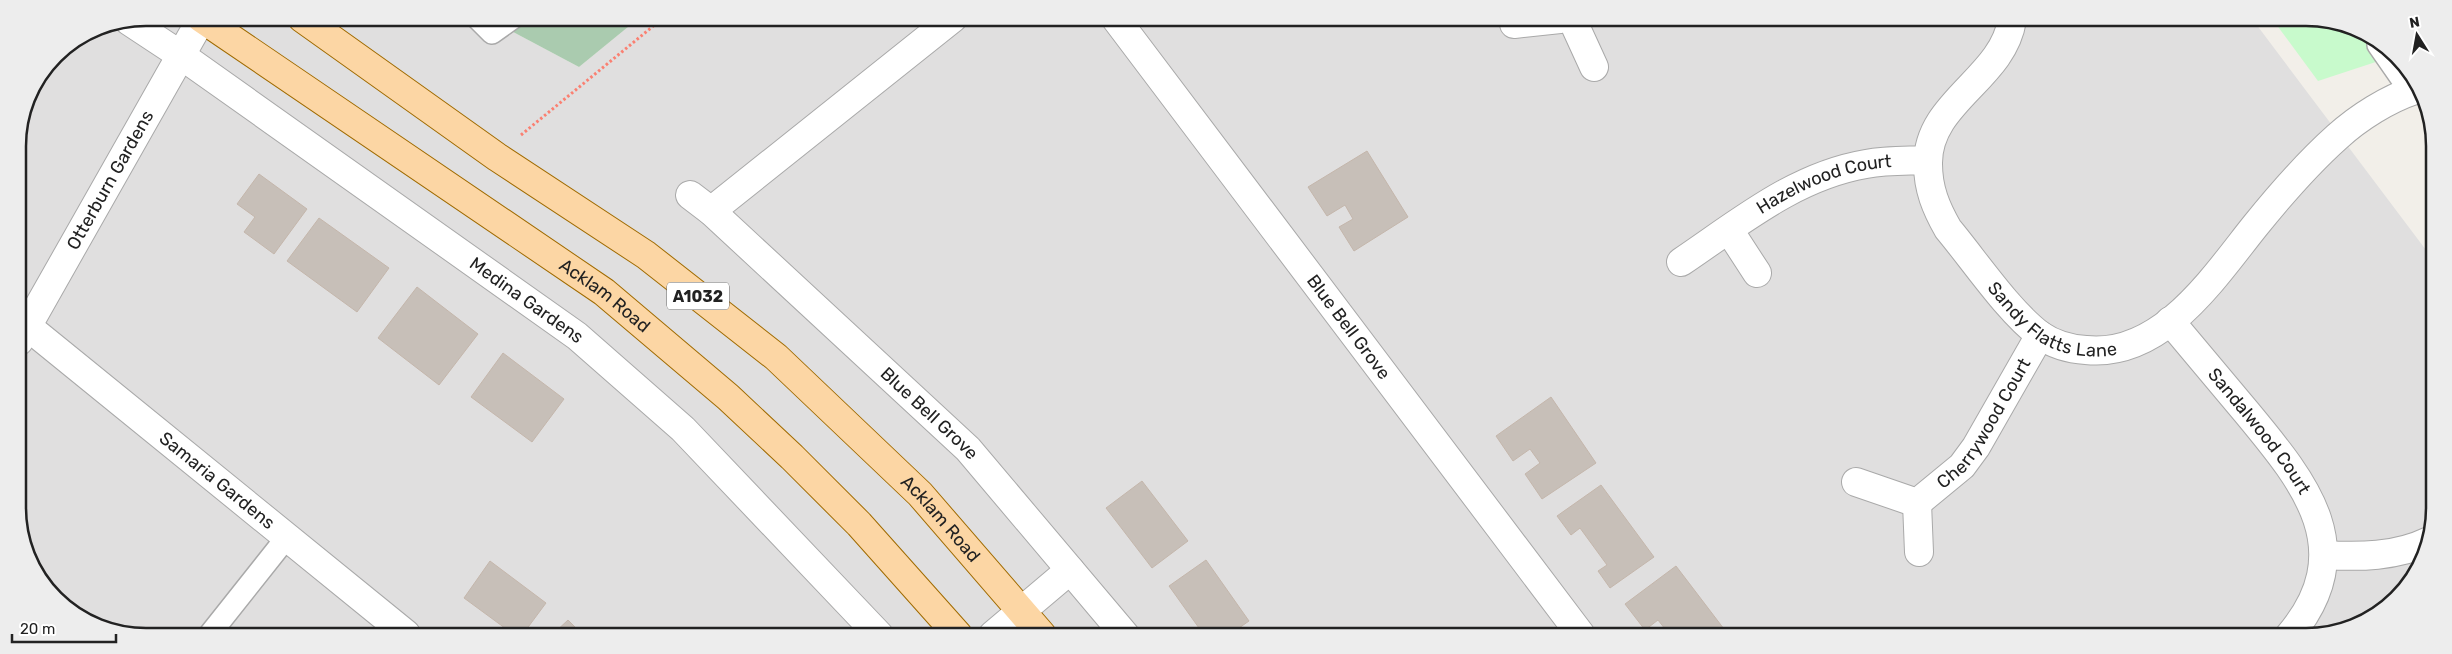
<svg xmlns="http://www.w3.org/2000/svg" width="2452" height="654" font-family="Rubik,sans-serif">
  <rect width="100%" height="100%" fill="#f2efe9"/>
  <path fill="#e0dfdf" d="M 147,18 L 487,18 L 579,67 L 639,18 L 2253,20 L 2432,258 L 2432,533 L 2417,572 L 2390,605 L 2355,627 L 2314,636 L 121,634 L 55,598 L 20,533 L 18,138 L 27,97 L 56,55 L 97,27 Z"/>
  <path fill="#aacbaf" d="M 487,18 L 639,18 L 579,67 Z"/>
  <path fill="#c8facc" d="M 2273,20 L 2331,20 L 2397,55 L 2318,81 Z"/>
  <path fill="#c7bfb8" stroke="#c4b6ab" d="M 1367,151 L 1408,217 L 1354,251 L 1339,227 L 1353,219 L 1345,205 L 1327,216 L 1308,187 Z
    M 259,174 L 307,209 L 274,254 L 244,232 L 255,217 L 237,204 Z
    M 319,218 L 389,268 L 357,312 L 287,261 Z
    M 417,287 L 478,334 L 439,385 L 378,338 Z
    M 503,353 L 564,399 L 532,442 L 471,397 Z
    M 1551,397 L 1596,463 L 1542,499 L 1525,474 L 1540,463 L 1530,449 L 1513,461 L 1496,436 Z
    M 1142,481 L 1188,541 L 1152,568 L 1106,508 Z
    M 1601,485 L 1654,557 L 1610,588 L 1598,571 L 1607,565 L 1580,528 L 1571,535 L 1557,516 Z
    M 1206,560 L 1249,621 L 1229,635 L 1204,635 L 1169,586 Z
    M 490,561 L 546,603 L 523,634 L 513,634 L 464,598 Z
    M 1676,566 L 1724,629 L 1715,636 L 1666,636 L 1669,634 L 1658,620 L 1645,630 L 1625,604 Z
    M 568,620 L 582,634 L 553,634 Z"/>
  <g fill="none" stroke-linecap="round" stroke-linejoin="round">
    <defs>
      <path id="lane" d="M 477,18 L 492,33 L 513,18
        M 2378,45 L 2410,91
        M 210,634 L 287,537"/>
      <g id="street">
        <path id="s1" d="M 1116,19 L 1581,635"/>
        <path d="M 1572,19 L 1594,67"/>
        <path id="s2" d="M 2012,20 C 2003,79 1927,102 1928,164 C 1928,189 1936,208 1948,229 C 1974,260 2008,311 2040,335 C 2053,344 2070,349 2086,350 C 2162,358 2214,277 2255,226 C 2280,195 2308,163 2337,137 C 2359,117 2388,99 2415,90"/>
        <path id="s3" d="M 129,21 L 182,56 L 577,336 L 683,429 L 879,635"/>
        <path d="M 1514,24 L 1560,19"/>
        <path id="s4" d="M 690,195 L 711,211 L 968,449 L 1125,635"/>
        <path d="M 711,211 L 953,18"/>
        <path d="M 1729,230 L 1757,273"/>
        <path id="s5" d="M 1681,262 C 1739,223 1795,176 1866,164 C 1887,160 1907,161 1928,160"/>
        <path id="s6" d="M 2170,321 C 2196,352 2222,383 2248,414 C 2306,484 2361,551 2289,636"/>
        <path id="s7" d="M 27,326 L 406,634"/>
        <path id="s8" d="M 19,341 L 202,18"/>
        <path id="s9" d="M 1856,482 L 1917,503 L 1962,466 L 1976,447 L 2040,335"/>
        <path d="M 1917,503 L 1919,552"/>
        <path d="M 2324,555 C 2359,557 2396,557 2429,541"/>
        <path d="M 993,635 L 1070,570"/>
      </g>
      <g id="primary">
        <path id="s10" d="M 201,18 L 604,292 L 728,397 L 792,457 L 859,524 L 958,635"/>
        <path id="s11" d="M 302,18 L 497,157 L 646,255 L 776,357 L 920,494 L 1042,635"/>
      </g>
    </defs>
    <use href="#lane" stroke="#a9a9a9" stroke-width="24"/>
    <use href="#street" stroke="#a9a9a9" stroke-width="30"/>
    <use href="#primary" stroke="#a06b00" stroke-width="30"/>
    <path stroke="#fa8072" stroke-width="3" stroke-dasharray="2.5 2.5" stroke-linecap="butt" d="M 521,135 L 663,18"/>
    <use href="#lane" stroke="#fff" stroke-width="21"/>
    <use href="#street" stroke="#fff" stroke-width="28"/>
    <use href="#primary" stroke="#fcd6a4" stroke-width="28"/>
  </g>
  <g text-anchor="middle" stroke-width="4" stroke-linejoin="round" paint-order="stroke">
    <rect fill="#fff" stroke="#646464" stroke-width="1" x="667" y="282.5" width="62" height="27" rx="4"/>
    <g font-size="16" font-weight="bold" fill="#222">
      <text x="698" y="302">A1032</text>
    </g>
    <g font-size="18" fill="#222" stroke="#fff">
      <text dy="6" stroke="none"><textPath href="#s8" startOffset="185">Otterburn Gardens</textPath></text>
      <text dy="6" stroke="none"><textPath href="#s5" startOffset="165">Hazelwood Court</textPath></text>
      <text dy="6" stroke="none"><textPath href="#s10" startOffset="490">Acklam Road</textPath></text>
      <text dy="6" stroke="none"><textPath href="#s3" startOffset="486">Medina Gardens</textPath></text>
      <text dy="6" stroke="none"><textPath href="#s2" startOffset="385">Sandy Flatts Lane</textPath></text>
      <text dy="6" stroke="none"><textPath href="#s1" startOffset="386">Blue Bell Grove</textPath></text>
      <text dy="6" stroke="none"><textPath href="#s4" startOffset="324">Blue Bell Grove</textPath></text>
      <text dy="6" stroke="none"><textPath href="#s9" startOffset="170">Cherrywood Court</textPath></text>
      <text dy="6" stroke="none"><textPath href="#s6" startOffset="142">Sandalwood Court</textPath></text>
      <text dy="6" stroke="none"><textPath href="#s7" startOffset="245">Samaria Gardens</textPath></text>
      <text dy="6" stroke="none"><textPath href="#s11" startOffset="814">Acklam Road</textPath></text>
    </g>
  </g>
  <path d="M0 0H2452V654H0ZM146 26H2306A120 120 0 0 1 2426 146V508A120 120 0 0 1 2306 628H146A120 120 0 0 1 26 508V146A120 120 0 0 1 146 26Z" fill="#ededed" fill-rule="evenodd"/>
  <path fill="none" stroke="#222" stroke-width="2.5" d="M146 26H2306A120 120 0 0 1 2426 146V508A120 120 0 0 1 2306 628H146A120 120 0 0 1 26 508V146A120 120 0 0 1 146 26Z"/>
  <g transform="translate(2417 35) rotate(349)" stroke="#ffffff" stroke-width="4" paint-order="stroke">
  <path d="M0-4L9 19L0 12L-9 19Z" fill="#222222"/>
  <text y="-8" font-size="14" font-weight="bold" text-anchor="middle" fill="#222222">N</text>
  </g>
  <path d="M12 634v8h104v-8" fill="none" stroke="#222222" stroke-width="2.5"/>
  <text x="20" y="634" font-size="15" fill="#222222" stroke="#ffffff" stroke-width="4" paint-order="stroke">20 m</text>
</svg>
